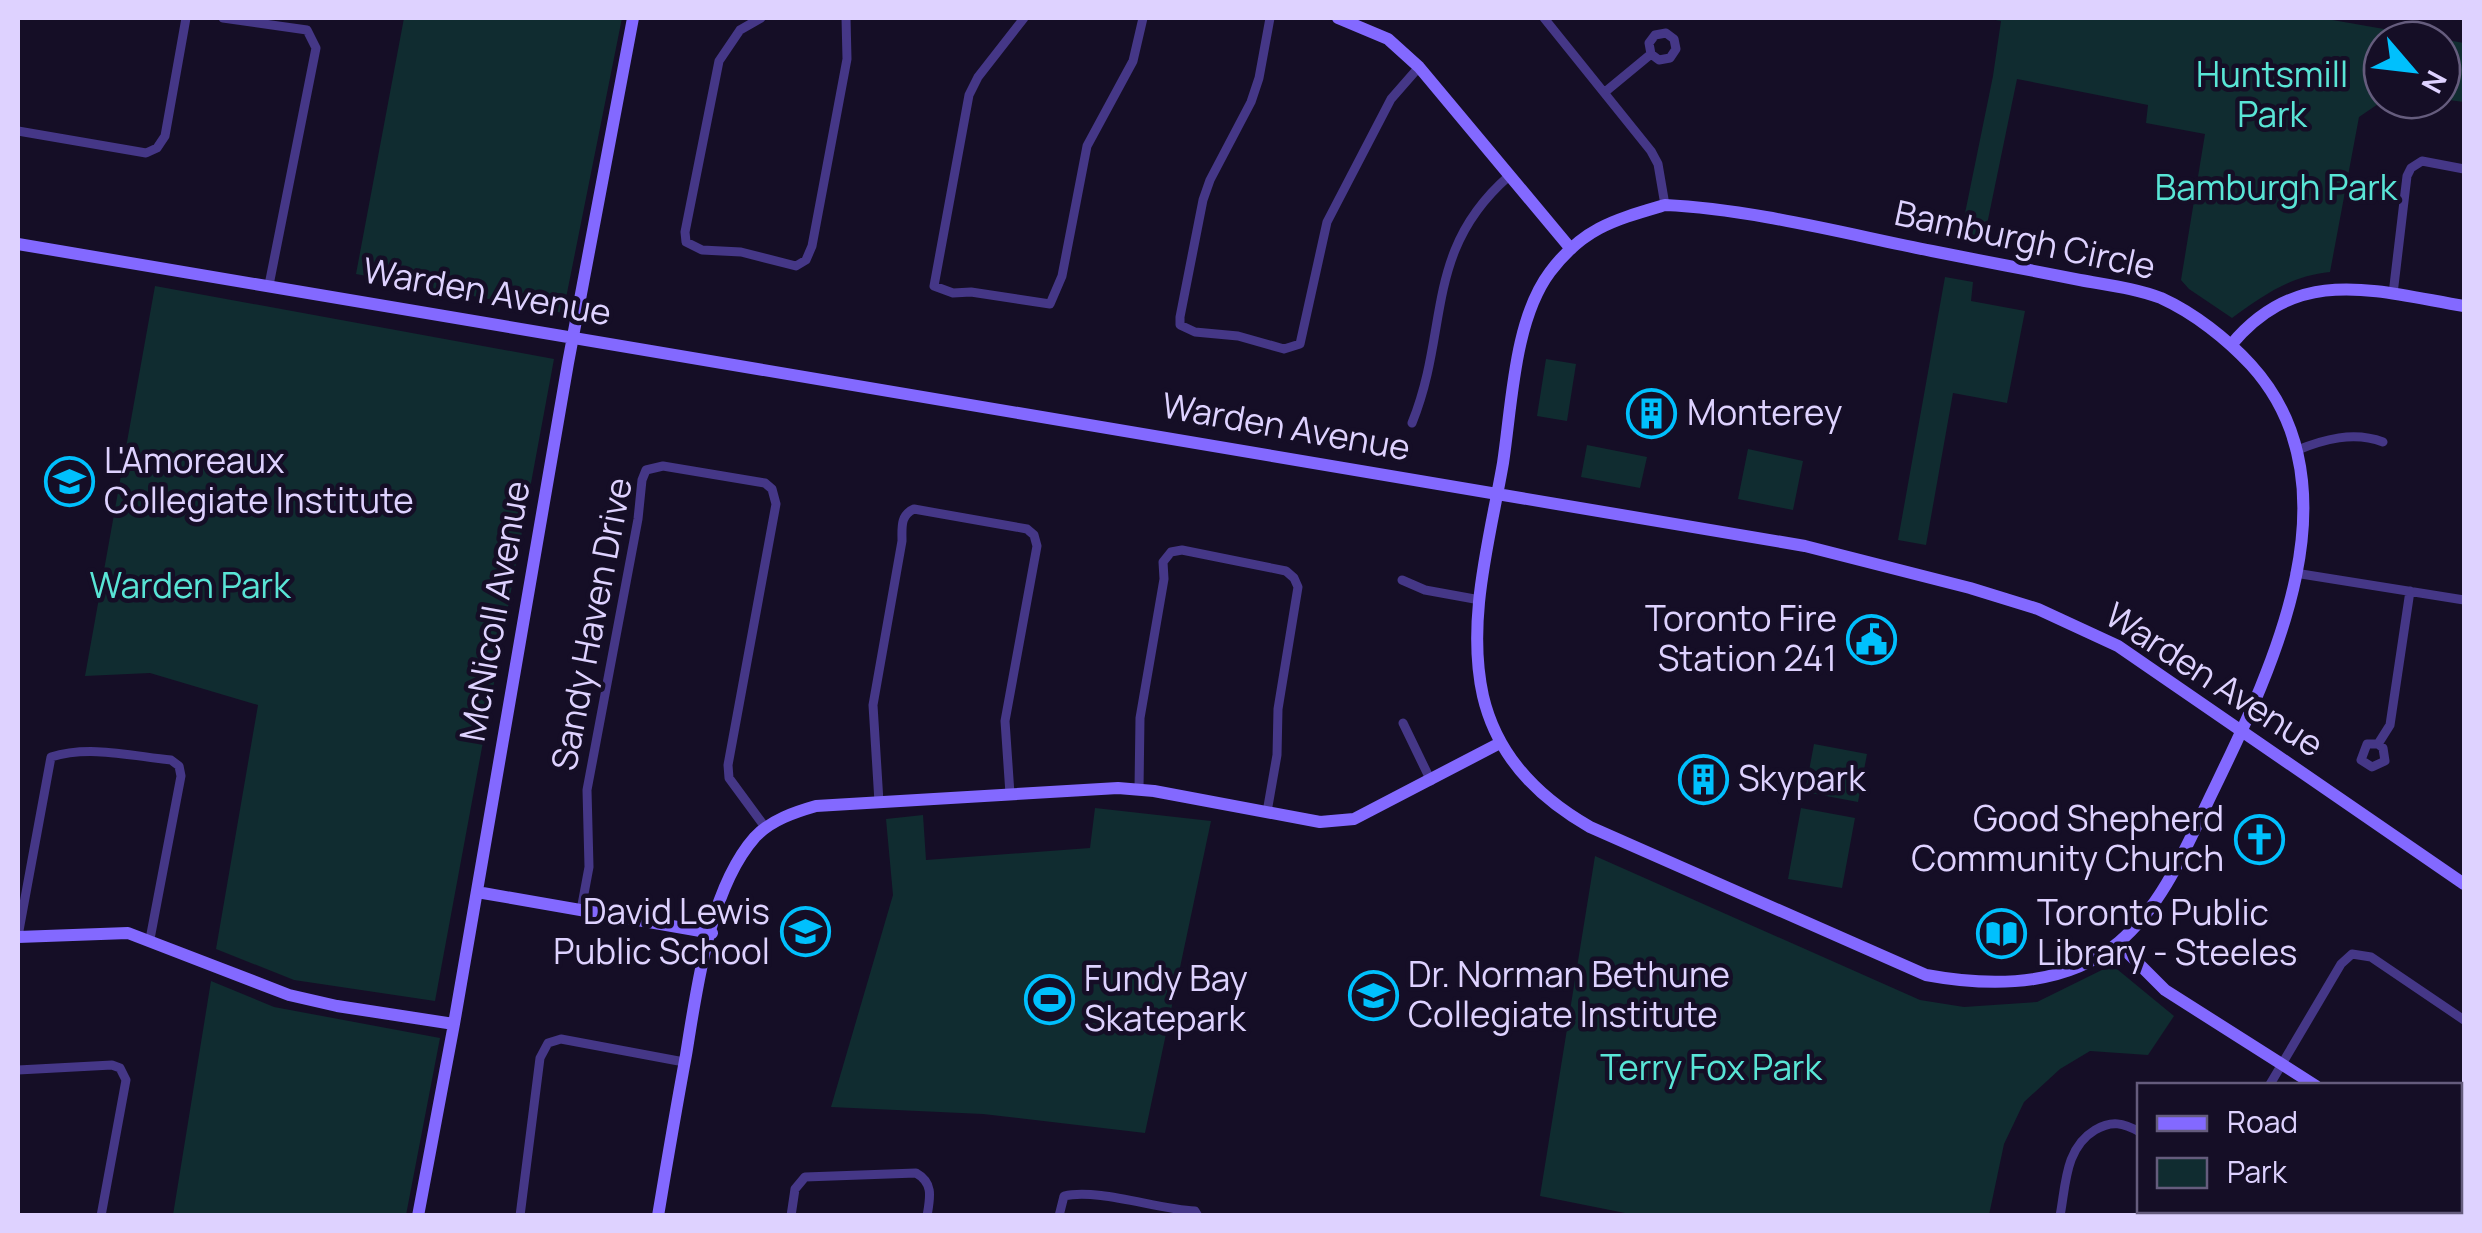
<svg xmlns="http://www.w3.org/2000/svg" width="2482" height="1233" font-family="Manrope,sans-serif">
  <rect width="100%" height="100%" fill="#150e26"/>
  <path fill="#102c30" d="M 404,18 L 622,18 L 563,313 L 356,274 Z
    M 1985,18 L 2321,18 L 2464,43 L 2464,102 L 2442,99 L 2442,40 L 2382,40 L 2384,100 L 2359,117 L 2330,272 C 2290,276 2264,295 2232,318 L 2189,289 L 2181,280 L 2205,134 L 2146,123 L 2148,105 L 2017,79 L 1984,239 L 1961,233 L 1993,76 L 2001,21 Z
    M 1945,277 L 1973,282 L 1971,301 L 2025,311 L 2007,403 L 1953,393 L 1926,545 L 1898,540 Z
    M 155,286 L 554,359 L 435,1001 L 294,980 L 216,949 L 258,705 L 150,673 L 85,676 Z
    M 1546,359 L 1576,364 L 1567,421 L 1537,416 Z
    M 1587,445 L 1647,457 L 1640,488 L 1581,477 Z
    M 1748,449 L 1803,461 L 1793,510 L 1738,499 Z
    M 1814,744 L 1867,754 L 1858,802 L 1805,792 Z
    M 1095,808 L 1211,821 L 1145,1133 L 983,1114 L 831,1107 L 893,895 L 886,819 L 923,815 L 926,860 L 1090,848 Z
    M 1801,808 L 1855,818 L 1842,888 L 1788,879 Z
    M 1595,856 L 1920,1000 L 1964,1007 L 2037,1002 L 2112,965 L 2174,1016 L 2148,1055 L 2090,1051 L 2060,1069 L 2024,1102 L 2004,1144 L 1989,1215 L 1640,1216 L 1540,1196 Z
    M 211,981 L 274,1007 L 440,1038 L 406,1215 L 173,1215 Z"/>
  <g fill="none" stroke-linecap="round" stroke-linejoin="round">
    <path stroke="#453787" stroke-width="9" d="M 223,18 L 307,30 L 316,48 L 269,285
      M 761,18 L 740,30 L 719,61 L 685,232 L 686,242 L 702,250 L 741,252 L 796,266 L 806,260 L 812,246 L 847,59 L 846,18
      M 1024,18 L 978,77 L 969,95 L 934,286 L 953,293 L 971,292 L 1050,304 L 1062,276 L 1087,146 L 1133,61 L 1143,18
      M 1270,18 L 1259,78 L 1251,102 L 1210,180 L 1203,200 L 1180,317 L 1180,325 L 1195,332 L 1238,336 L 1284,349 L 1300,344 L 1327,222 L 1391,99 L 1419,67
      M 1544,18 L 1651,151 L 1658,164 L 1665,205
      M 1605,92 L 1651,54 L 1649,43 L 1655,35 L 1666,33 L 1674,39 L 1676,49 L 1670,58 L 1659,60 L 1651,54
      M 18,131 L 146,153 L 157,148 L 165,136 L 186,18
      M 2393,294 L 2407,176 L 2411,168 L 2422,161 L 2464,169
      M 1412,423 C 1450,329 1423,251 1509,176
      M 2295,451 C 2324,439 2354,431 2383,442
      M 2295,573 L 2464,600
      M 1402,580 L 1425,590 L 1480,600
      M 1403,723 L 1431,781
      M 2378,744 L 2383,748 L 2385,761 L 2372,767 L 2361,760 L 2367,744 L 2378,744 L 2390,725 L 2410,591
      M 1139,789 L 1140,718 L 1164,579 L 1163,562 L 1171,552 L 1182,550 L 1286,571 L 1294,578 L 1298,587 L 1278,709 L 1277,755 L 1267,812
      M 879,802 L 873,705 L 902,541 C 902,528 900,515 914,509 L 1027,529 L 1034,535 L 1037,546 L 1005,721 L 1010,794
      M 581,910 L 589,867 L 587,790 L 638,519 L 642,480 L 646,470 L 663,466 L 765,483 L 772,489 L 776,504 L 728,765 L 729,778 L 765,827
      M 18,936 L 51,757 C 89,745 132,756 171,760 L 179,766 L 181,776 L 150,939
      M 18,1070 L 112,1065 L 120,1068 L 126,1080 L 101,1216
      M 2269,1086 L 2341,964 L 2352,954 L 2371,957 L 2464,1020
      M 520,1216 L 540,1058 L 548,1043 L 561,1039 L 684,1062
      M 791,1216 L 795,1189 L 805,1177 L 916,1173 C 934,1183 930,1198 927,1216
      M 1059,1216 L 1064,1196 C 1097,1188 1157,1209 1195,1211 L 1198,1216
      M 2060,1216 C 2066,1184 2065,1148 2095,1130 C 2112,1120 2123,1123 2140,1132
      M 2199,1216 L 2201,1210
      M 2345,1216 L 2348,1210"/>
    <path stroke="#8369ff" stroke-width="12" d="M 1338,18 L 1388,39 L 1419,67 L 1571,249
      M 1665,205 C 1752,209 1846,234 1932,251 C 1981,261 2031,270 2080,280 C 2107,285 2135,288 2161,298 C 2194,313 2227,339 2251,365 C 2361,486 2273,667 2214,789 C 2188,842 2165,903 2119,942 C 2066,987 1991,987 1926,975 L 1590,827 C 1539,798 1497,756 1483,696 C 1466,620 1490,538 1503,463 C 1512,404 1514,320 1550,272 C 1583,228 1614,220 1665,205 Z
      M 18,244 L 1805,546 L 1970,588 L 2038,609 L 2118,646 L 2464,884
      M 2231,345 C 2298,264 2374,291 2464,306
      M 477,892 L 712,933
      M 18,937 L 128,933 L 289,995 L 337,1006 L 454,1024
      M 2118,943 L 2165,990 L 2316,1086
      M 2460,1168 L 2464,1170
      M 418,1216 L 454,1024 L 568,363 L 633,18
      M 658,1216 C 667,1162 676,1109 686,1055 C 697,988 709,889 755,837 C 771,820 795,812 816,806 L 1118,788 L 1154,791 L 1320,822 L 1354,819 L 1500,743"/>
  </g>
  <defs>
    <symbol id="building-ring" viewBox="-11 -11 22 22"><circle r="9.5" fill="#150e26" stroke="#00c0fd" stroke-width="1.5"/><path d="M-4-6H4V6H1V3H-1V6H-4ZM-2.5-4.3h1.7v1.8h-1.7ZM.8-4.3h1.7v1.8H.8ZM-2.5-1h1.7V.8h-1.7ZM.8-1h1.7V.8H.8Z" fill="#00c0fd"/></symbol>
    <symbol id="school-ring" viewBox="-11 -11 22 22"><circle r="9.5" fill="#150e26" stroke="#00c0fd" stroke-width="1.5"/><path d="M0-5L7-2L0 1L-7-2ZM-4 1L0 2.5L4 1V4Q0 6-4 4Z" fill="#00c0fd"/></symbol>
    <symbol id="civic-ring" viewBox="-11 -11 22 22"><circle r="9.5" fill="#150e26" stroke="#00c0fd" stroke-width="1.5"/><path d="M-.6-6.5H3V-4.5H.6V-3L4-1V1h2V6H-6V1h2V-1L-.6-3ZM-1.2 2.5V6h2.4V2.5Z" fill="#00c0fd"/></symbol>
    <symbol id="church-ring" viewBox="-11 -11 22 22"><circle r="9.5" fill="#150e26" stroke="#00c0fd" stroke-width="1.5"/><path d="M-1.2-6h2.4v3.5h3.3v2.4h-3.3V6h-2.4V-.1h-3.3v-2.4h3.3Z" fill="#00c0fd"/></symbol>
    <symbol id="library-ring" viewBox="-11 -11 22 22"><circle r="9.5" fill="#150e26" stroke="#00c0fd" stroke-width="1.5"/><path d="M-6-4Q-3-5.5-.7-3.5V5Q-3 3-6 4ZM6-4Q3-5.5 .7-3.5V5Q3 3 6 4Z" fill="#00c0fd"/></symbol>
    <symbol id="stadium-ring" viewBox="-11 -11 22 22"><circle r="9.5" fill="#150e26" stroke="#00c0fd" stroke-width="1.5"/><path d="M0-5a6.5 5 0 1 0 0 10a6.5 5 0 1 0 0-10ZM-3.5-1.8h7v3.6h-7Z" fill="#00c0fd"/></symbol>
  </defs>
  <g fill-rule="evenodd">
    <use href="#building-ring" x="1624" y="386" width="55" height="55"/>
    <use href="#school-ring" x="42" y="454" width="55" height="55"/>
    <use href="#civic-ring" x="1844" y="612" width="55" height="55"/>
    <use href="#building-ring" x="1676" y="752" width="55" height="55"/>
    <use href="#church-ring" x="2232" y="812" width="55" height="55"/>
    <use href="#school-ring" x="778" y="904" width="55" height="55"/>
    <use href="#library-ring" x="1974" y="906" width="55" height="55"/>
    <use href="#school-ring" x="1346" y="968" width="55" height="55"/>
    <use href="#stadium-ring" x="1022" y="972" width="55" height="55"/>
  </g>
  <g text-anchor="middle" stroke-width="9" stroke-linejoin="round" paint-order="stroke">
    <g font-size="35" fill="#59e5d6" stroke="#150e26">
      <text x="2272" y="87">Huntsmill<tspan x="2272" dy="40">Park</tspan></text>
      <text x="2276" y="200">Bamburgh Park</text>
      <text x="190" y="598">Warden Park</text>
      <text x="1711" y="1080">Terry Fox Park</text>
    </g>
    <g font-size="35" fill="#ded2ff" stroke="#150e26">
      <text transform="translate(2025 240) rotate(12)" y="12">Bamburgh Circle</text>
      <text transform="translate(487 292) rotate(10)" y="12">Warden Avenue</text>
      <text transform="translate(1286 427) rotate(10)" y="12">Warden Avenue</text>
      <text transform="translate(495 611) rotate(-80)" y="12">McNicoll Avenue</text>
      <text transform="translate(592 624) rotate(-79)" y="12">Sandy Haven Drive</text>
      <text transform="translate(2214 680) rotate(33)" y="12">Warden Avenue</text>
    </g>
    <g font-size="35" fill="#ded2ff" stroke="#150e26" text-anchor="start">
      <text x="1687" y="425">Monterey</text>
      <text x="104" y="473">L'Amoreaux<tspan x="104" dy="40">Collegiate Institute</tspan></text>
      <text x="1837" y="631" text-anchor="end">Toronto Fire<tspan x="1837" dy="40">Station 241</tspan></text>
      <text x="1738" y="791">Skypark</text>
      <text x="2224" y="831" text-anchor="end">Good Shepherd<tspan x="2224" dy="40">Community Church</tspan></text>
      <text x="770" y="924" text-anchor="end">David Lewis<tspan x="770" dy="40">Public School</tspan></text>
      <text x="2037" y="925">Toronto Public<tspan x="2037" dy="40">Library - Steeles</tspan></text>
      <text x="1408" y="987">Dr. Norman Bethune<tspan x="1408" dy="40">Collegiate Institute</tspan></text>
      <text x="1084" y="991">Fundy Bay<tspan x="1084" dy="40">Skatepark</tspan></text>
    </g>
  </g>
  <rect width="2482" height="1233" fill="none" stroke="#ded2ff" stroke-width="40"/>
  <rect x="2137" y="1083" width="325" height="130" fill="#150e26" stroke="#655c7d" stroke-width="2.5"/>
  <rect x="2157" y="1116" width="50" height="15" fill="#8369ff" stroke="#655c7d" stroke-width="2.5"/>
  <text x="2227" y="1133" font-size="30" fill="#ded2ff">Road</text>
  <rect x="2157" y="1158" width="50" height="30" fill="#102c30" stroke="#655c7d" stroke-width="2.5"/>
  <text x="2227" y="1183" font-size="30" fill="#ded2ff">Park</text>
  <g transform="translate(2412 70) rotate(118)"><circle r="48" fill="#150e26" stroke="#655c7d" stroke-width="2.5"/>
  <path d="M0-8L18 38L0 25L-18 38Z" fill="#00c0fd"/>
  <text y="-15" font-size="28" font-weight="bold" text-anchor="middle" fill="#ded2ff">N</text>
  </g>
</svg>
